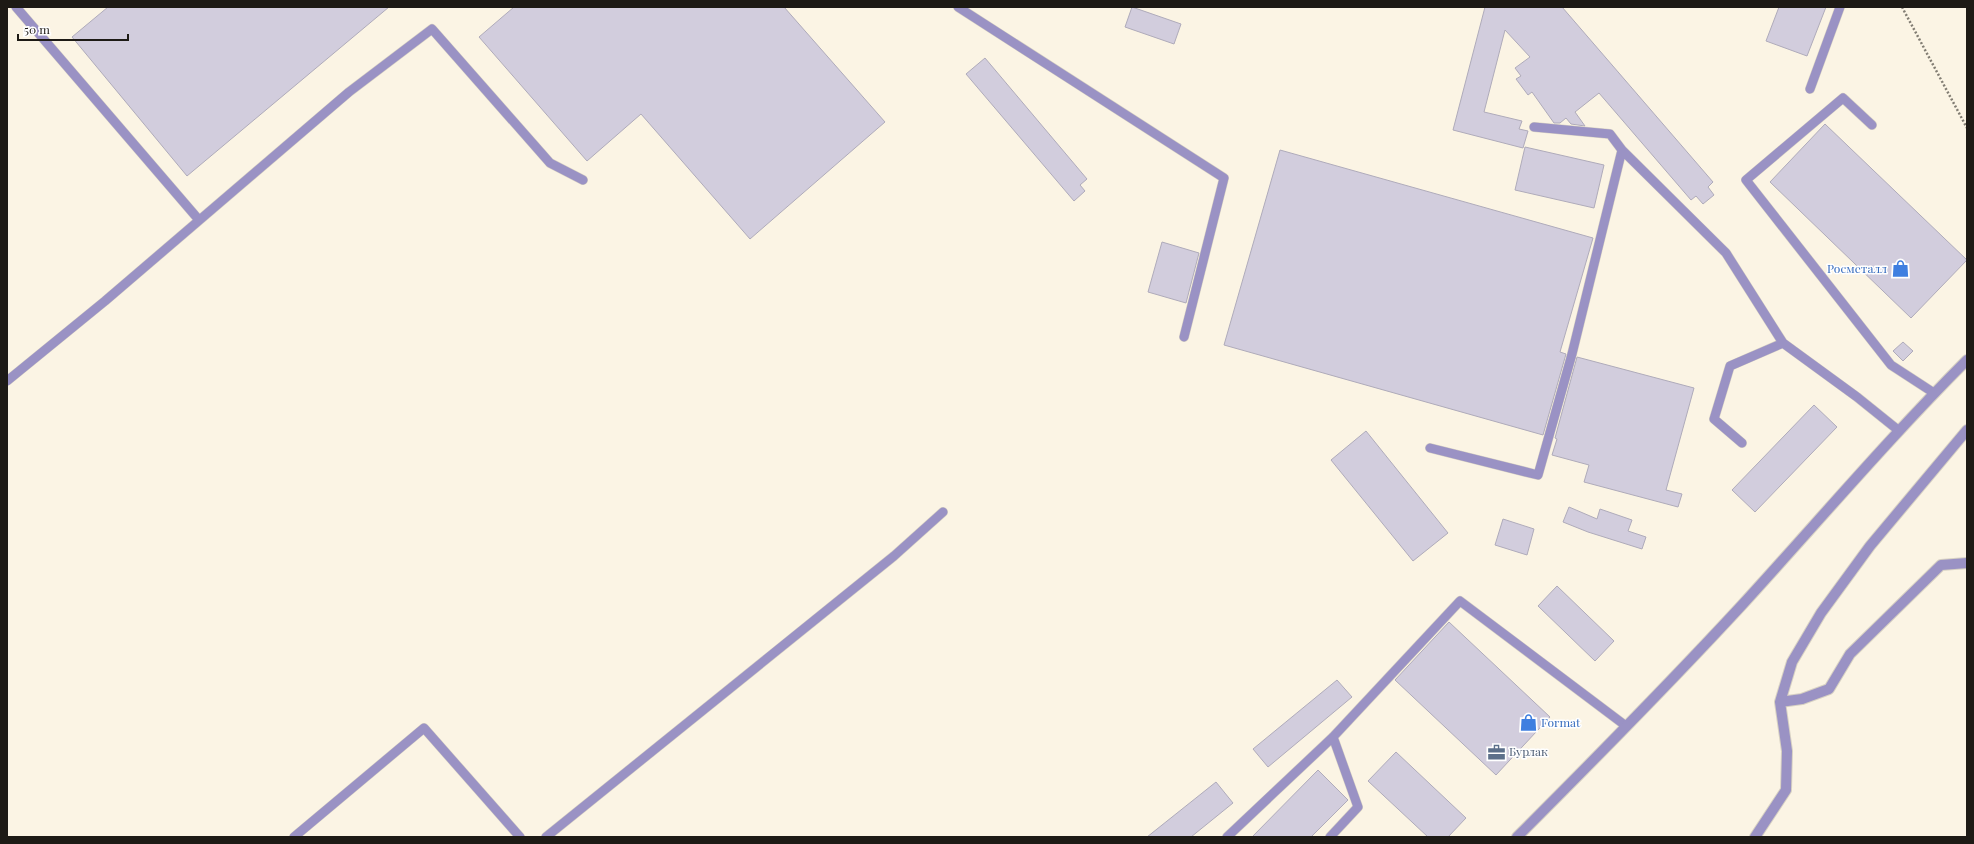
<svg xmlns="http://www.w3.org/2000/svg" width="1974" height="844" font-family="'Playfair Display',serif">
  <rect width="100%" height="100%" fill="#fbf4e4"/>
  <path fill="#d2cddd" stroke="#afabba" d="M 108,7 L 389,7 L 187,176 L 72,37 Z
    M 514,7 L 784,7 L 885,122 L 750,239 L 641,114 L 587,161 L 479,37 Z
    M 1132,7 L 1181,24 L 1174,44 L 1125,27 Z
    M 1485,7 L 1562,7 L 1713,182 L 1708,187 L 1714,195 L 1703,204 L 1696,196 L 1691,200 L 1599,93 L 1575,112 L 1585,126 L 1571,124 L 1566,118 L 1560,123 L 1554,123 L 1532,92 L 1528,95 L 1516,79 L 1521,76 L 1515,68 L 1530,57 L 1505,30 L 1484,112 L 1522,121 L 1519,129 L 1528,131 L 1523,148 L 1453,130 Z
    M 1779,7 L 1826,7 L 1807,56 L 1766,41 Z
    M 985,58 L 1087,179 L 1080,185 L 1085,191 L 1074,201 L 966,74 Z
    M 1825,124 L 1967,260 L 1911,318 L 1770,182 Z
    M 1525,147 L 1604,165 L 1594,208 L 1515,190 Z
    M 1280,150 L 1593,238 L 1560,352 L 1566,354 L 1543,435 L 1224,345 Z
    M 1162,242 L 1199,253 L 1186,303 L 1148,292 Z
    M 1903,342 L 1913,351 L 1903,361 L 1893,351 Z
    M 1577,357 L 1694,388 L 1666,490 L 1682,494 L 1678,507 L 1584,482 L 1589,465 L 1552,455 L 1557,439 L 1555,438 Z
    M 1814,405 L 1837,427 L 1755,512 L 1732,490 Z
    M 1366,431 L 1448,533 L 1413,561 L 1331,460 Z
    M 1569,507 L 1597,519 L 1600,509 L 1632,520 L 1628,531 L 1646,537 L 1642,549 L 1588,532 L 1563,522 Z
    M 1503,519 L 1534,529 L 1527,555 L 1495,545 Z
    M 1557,586 L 1614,641 L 1595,661 L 1538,606 Z
    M 1449,622 L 1550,717 L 1496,775 L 1395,680 Z
    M 1337,680 L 1352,697 L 1268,767 L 1253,749 Z
    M 1396,752 L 1466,818 L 1448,837 L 1428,837 L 1368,781 Z
    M 1318,770 L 1348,800 L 1311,837 L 1252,837 Z
    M 1216,782 L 1233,803 L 1191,837 L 1147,837 Z"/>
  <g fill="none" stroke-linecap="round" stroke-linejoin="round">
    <defs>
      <path id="lane" d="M 16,7 L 199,220
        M 958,7 L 1224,178 L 1184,337
        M 1810,89 L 1840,7
        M 1872,125 L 1843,98 L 1746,180 L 1891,365 L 1934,393
        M 1534,127 L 1610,134 L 1622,150 L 1726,253 L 1783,343
        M 7,381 L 105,301 L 349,92 L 432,29 L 550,163 L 583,180
        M 1742,443 L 1714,419 L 1730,366 L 1783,343 L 1857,397 L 1898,430
        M 1430,448 L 1538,475 L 1572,354 L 1622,150
        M 294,837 L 424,728 L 520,837
        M 546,837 L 894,556 L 943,512
        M 1227,837 L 1333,737 L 1460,601 L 1626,726
        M 1330,837 L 1358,807 L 1333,737"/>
      <path id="street" d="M 1780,702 L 1802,699 L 1829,689 L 1850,654 L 1941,565 L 1967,563
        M 1517,837 C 1593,761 1669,684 1742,605 C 1817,523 1889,438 1967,360
        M 1755,837 L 1786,790 L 1787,751 L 1780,702 L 1792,662 L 1821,613 L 1870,546 L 1967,430"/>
    </defs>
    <use href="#lane" stroke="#d7d1c3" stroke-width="10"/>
    <use href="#street" stroke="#d7d1c3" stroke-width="12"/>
    <path stroke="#827d73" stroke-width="2.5" stroke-dasharray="2 2" stroke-linecap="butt" d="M 1902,7 L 1967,128"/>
    <use href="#lane" stroke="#9a92c4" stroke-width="9"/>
    <use href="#street" stroke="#9a92c4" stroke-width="10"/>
  </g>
  <defs>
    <symbol id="shop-bare" viewBox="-9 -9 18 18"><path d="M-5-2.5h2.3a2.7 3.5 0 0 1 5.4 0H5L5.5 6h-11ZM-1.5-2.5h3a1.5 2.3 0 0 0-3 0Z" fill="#3f7fe0" stroke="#fff" stroke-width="2.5" paint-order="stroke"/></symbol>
    <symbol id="office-bare" viewBox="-9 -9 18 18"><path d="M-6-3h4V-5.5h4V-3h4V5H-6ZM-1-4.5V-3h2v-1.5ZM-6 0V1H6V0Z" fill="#5c6f8a" stroke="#fff" stroke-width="2.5" paint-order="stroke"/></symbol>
  </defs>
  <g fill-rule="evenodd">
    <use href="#shop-bare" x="1888" y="256" width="25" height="25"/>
    <use href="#shop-bare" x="1516" y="710" width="25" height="25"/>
    <use href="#office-bare" x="1484" y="740" width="25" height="25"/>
  </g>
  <g text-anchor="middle" stroke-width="3" stroke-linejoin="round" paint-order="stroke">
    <g font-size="12" fill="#366cbe" stroke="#fff" text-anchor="end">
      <text x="1887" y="273">Росметалл</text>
      <text x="1541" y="727" text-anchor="start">Format</text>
    </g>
    <g font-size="12" fill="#4e5e75" stroke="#fff" text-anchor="start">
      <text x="1509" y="756">Бурлак</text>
    </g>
  </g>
  <rect width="1974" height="844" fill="none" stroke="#1d1a15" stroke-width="16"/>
  <path d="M18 34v6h110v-6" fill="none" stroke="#1d1a15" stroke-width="2"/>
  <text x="24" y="34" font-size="12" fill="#1d1a15" stroke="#ffffff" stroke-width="3" paint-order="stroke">50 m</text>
</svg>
